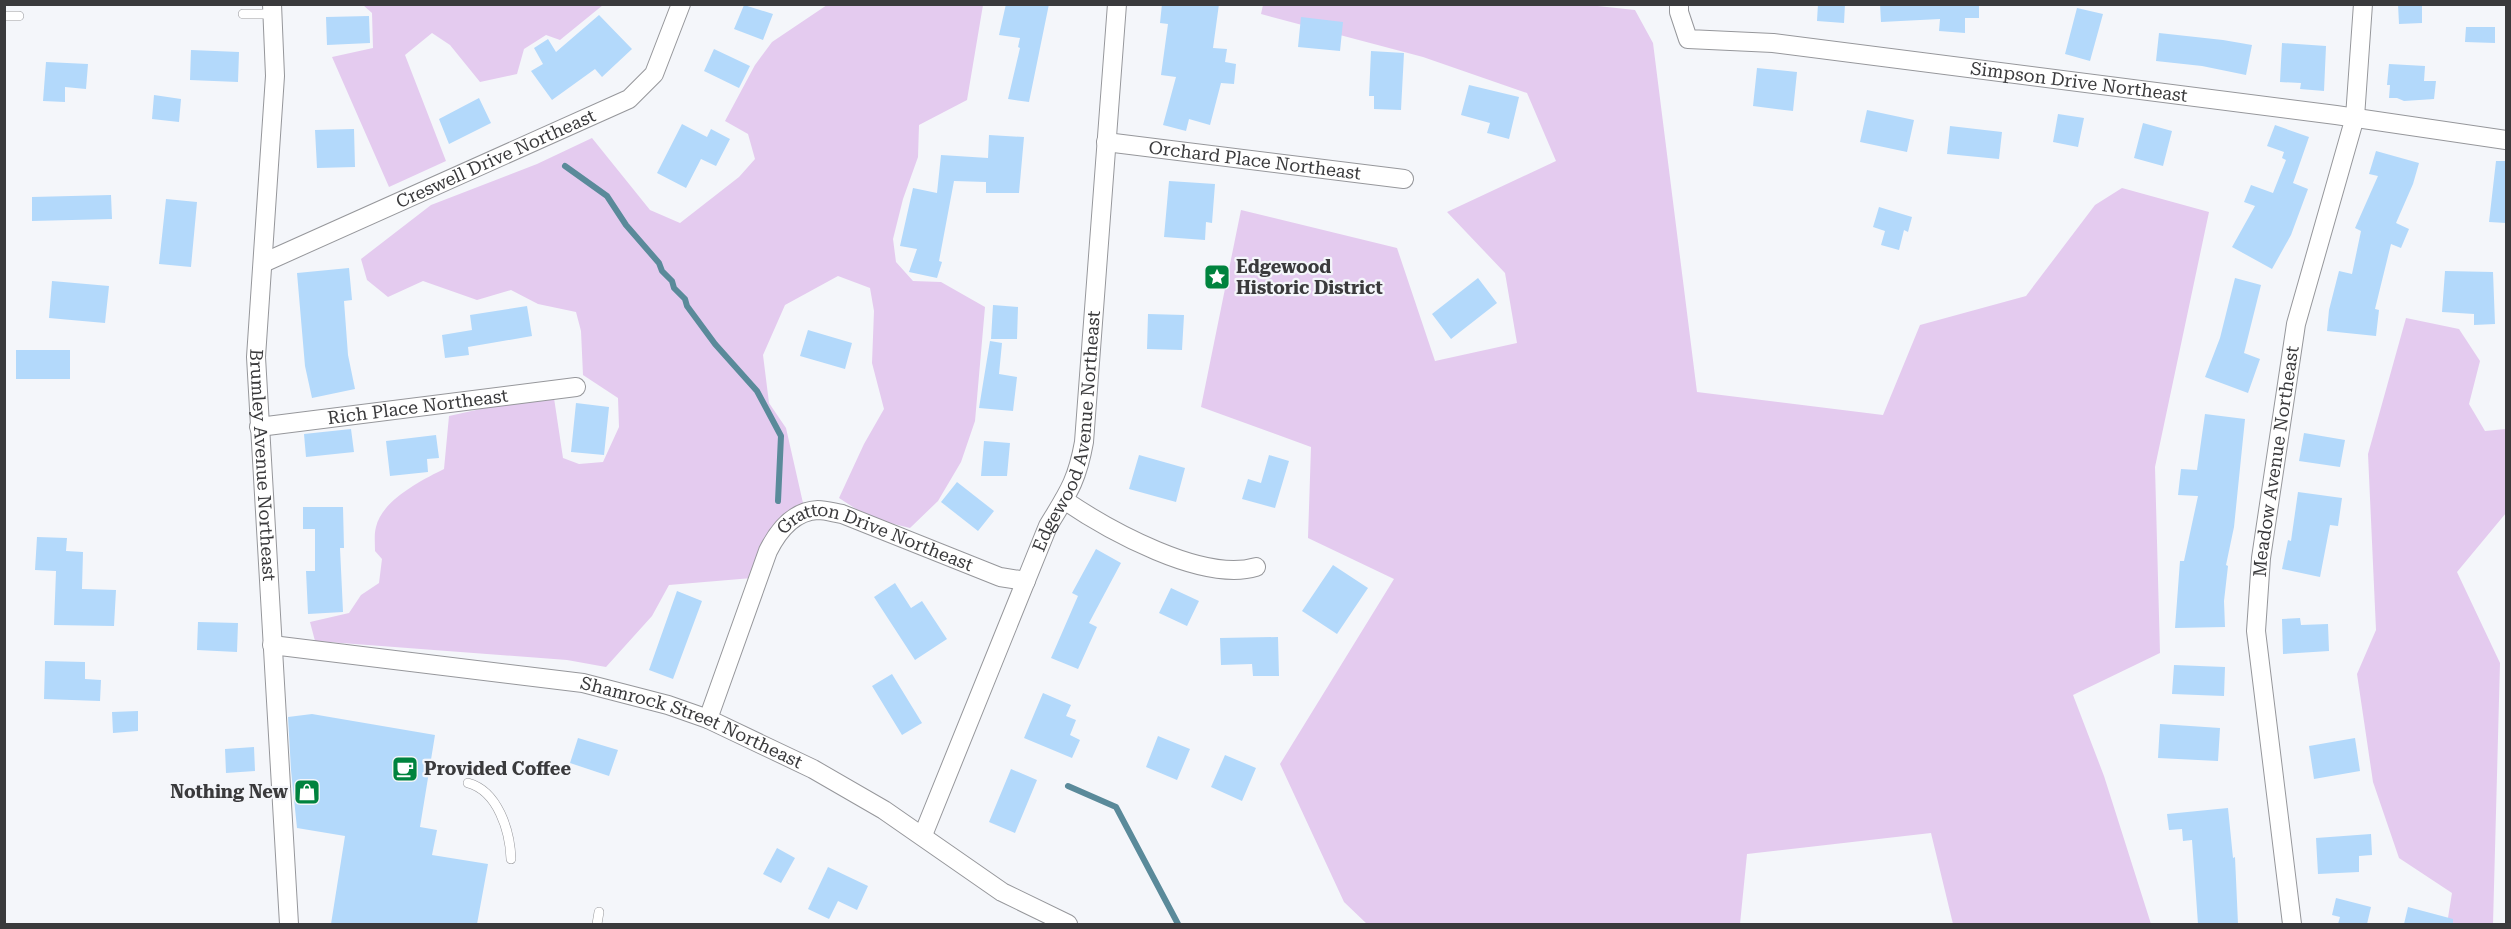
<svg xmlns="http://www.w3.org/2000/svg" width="2511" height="929" font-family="'Roboto Serif',serif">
  <rect width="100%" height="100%" fill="#f4f6fa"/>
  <path fill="#e4cbef" d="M 1579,4 L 1635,10 L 1653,43 L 1697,392 L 1883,415 L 1920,325 L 2026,296 L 2095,205 L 2122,188 L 2209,212 L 2155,467 L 2160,653 L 2073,695 L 2104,776 L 2151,924 L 1953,924 L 1931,833 L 1747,854 L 1740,924 L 1367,924 L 1344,902 L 1280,764 L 1394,579 L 1308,538 L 1311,447 L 1201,407 L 1241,210 L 1397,248 L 1435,361 L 1517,343 L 1505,273 L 1447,212 L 1556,161 L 1527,93 L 1423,57 L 1261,14 L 1263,5 Z
    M 363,5 L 603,5 L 560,40 L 546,35 L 524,49 L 517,74 L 480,82 L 450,45 L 432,33 L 405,55 L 446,161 L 389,187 L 332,57 L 373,48 L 372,13 Z
    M 827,5 L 983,5 L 967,100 L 919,125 L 918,157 L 903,199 L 893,239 L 896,262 L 913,281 L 941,282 L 985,307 L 975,421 L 961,462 L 938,501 L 910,528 L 870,518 L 839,498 L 864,444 L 884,409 L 872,363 L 874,311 L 870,288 L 838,276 L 785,305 L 763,355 L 769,403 L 786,428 L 803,503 L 772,530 L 752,578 L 669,585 L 652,616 L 606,667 L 567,660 L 315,641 L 310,622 L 349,613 L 361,595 L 379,583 L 382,559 L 375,551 C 375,543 374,534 376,527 C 382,500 422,480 444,469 L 449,416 L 530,398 L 554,398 L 563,458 L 579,464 L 603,462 L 619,427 L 618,398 L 583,375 L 581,331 L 576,312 L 538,304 L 511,290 L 477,300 L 423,281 L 388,297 L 367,280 L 361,259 L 431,205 L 537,164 L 592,138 L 650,210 L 680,223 L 739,177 L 755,159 L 748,134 L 725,121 L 755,65 L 772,42 Z
    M 2406,318 L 2459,329 L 2480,361 L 2469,404 L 2485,431 L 2506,429 L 2506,513 L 2457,572 L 2500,663 L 2493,924 L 2447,924 L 2452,893 L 2399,858 L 2373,782 L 2357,674 L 2376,630 L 2368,454 Z"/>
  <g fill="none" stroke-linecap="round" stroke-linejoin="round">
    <path stroke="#5a8a9a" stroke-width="6" d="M 565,166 L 607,196 L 626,225 L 659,263 L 662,271 L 672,281 L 674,288 L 685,299 L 687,306 L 715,344 L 757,391 L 781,436 L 778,501
      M 1068,786 L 1116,807 L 1178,924"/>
  </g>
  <path fill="#b3d9fb" d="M 1006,4 L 1049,4 L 1029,102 L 1008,99 L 1020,48 L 1018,47 L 1020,38 L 999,35 Z
    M 1162,4 L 1219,4 L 1213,48 L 1227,49 L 1225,62 L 1236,64 L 1234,84 L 1221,83 L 1210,125 L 1189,119 L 1186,131 L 1163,125 L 1176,77 L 1161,75 L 1168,24 L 1160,23 Z
    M 1818,4 L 1845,4 L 1844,23 L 1817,21 Z
    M 1880,4 L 1979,4 L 1979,18 L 1965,18 L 1965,33 L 1939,31 L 1940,19 L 1881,22 Z
    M 2398,4 L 2422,4 L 2422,23 L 2399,24 Z
    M 744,5 L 773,14 L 763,40 L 734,29 Z
    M 2077,8 L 2103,14 L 2090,61 L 2065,54 Z
    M 599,15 L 632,49 L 602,77 L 595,69 L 552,100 L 531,71 L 543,64 L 534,48 L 548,39 L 556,52 Z
    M 369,16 L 370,43 L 327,45 L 326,17 Z
    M 1301,17 L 1343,22 L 1340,51 L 1298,47 Z
    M 2466,27 L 2495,27 L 2495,43 L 2465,42 Z
    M 2159,33 L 2223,40 L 2252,45 L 2246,75 L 2202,66 L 2156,61 Z
    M 2282,43 L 2326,46 L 2324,91 L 2300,89 L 2301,83 L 2280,82 Z
    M 714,49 L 750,66 L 739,88 L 704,71 Z
    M 191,50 L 239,52 L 238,82 L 190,80 Z
    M 1371,51 L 1404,53 L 1401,110 L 1374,109 L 1374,96 L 1369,96 Z
    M 46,62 L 88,64 L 86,89 L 65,87 L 65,102 L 43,101 Z
    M 2389,64 L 2425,66 L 2424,81 L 2436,81 L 2434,99 L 2404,101 L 2397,98 L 2389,98 L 2390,85 L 2387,85 Z
    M 1757,68 L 1797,72 L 1793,111 L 1753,106 Z
    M 1469,85 L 1519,97 L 1509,139 L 1487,133 L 1490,123 L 1461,115 Z
    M 154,95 L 181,99 L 179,122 L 152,119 Z
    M 479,98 L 491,123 L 449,144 L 439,119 Z
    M 1867,110 L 1914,120 L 1907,152 L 1860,142 Z
    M 2058,114 L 2084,118 L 2078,147 L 2053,142 Z
    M 2143,123 L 2172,131 L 2163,166 L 2134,158 Z
    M 682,124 L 707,137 L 711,129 L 730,139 L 716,166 L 701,159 L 686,188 L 657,173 Z
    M 2275,125 L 2309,137 L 2293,183 L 2308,189 L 2291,235 L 2272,269 L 2232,247 L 2255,206 L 2244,202 L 2251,185 L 2273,193 L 2286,160 L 2282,158 L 2284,152 L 2267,146 Z
    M 1950,126 L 2002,132 L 1999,159 L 1947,154 Z
    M 354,129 L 355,167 L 317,168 L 315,130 Z
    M 989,135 L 1024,137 L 1019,193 L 986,193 L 986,182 L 954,181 L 939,261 L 942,262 L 937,278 L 909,272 L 917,249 L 900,246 L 913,188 L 937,193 L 941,155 L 988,158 Z
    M 2376,151 L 2419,163 L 2413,184 L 2396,223 L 2409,229 L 2401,248 L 2391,244 L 2375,309 L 2379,310 L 2376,336 L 2327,331 L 2329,310 L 2339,271 L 2352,274 L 2361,231 L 2355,228 L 2378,176 L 2369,174 Z
    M 2496,161 L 2506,161 L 2506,223 L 2489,222 Z
    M 1169,181 L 1215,184 L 1212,223 L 1206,222 L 1205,240 L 1164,237 Z
    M 111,195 L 112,219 L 32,221 L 32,197 Z
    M 166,199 L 197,202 L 191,267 L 159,264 Z
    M 1879,207 L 1912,217 L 1908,232 L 1904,230 L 1899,250 L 1881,245 L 1885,231 L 1873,227 Z
    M 349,268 L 352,300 L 344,301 L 348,355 L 355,389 L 312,398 L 305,366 L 297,273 Z
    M 2445,271 L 2493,272 L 2495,324 L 2474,325 L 2474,314 L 2442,312 Z
    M 1478,278 L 1497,303 L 1451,339 L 1432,314 Z
    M 2235,278 L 2261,285 L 2244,353 L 2260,359 L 2248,393 L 2205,377 L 2220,338 Z
    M 52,281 L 109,286 L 105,323 L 49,318 Z
    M 993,305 L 1018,307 L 1017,339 L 991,339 Z
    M 527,306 L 532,336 L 468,347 L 469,355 L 445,358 L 442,335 L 472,330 L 470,315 Z
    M 1148,314 L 1184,315 L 1182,350 L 1147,349 Z
    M 808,330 L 852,343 L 845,369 L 800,356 Z
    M 990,341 L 1002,343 L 999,374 L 1017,377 L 1013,411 L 979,408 Z
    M 16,350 L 70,350 L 70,379 L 16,379 Z
    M 576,403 L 609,407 L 604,455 L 571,452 Z
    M 2205,414 L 2245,419 L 2234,527 L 2226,565 L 2228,566 L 2224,601 L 2225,627 L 2175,628 L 2180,561 L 2184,561 L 2198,496 L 2178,495 L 2181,469 L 2197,470 Z
    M 351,429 L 354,452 L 306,457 L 304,434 Z
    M 2304,433 L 2345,440 L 2340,467 L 2299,461 Z
    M 436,435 L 439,458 L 427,459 L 428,472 L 390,476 L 386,441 Z
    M 984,441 L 1010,443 L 1007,476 L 981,476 Z
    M 1139,455 L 1185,468 L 1176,502 L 1129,489 Z
    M 1269,455 L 1289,461 L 1275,508 L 1242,499 L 1248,479 L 1261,483 Z
    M 957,482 L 994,511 L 978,531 L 941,502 Z
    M 2298,492 L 2342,498 L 2338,526 L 2330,525 L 2320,577 L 2282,569 L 2288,540 L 2291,541 Z
    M 303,507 L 343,507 L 344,548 L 340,548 L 343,612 L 308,614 L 306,571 L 315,571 L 315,529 L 303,529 Z
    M 37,537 L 67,538 L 66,551 L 83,552 L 82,589 L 116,590 L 114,626 L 54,625 L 56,571 L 35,570 Z
    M 1096,549 L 1121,563 L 1089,623 L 1097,627 L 1078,669 L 1051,658 L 1078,596 L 1072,593 Z
    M 1333,565 L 1368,588 L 1337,634 L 1302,611 Z
    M 895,583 L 911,608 L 922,601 L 947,639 L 915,660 L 874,597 Z
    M 1171,588 L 1199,601 L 1187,626 L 1159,613 Z
    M 677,591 L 702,601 L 673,679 L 649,670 Z
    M 2300,618 L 2301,625 L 2328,624 L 2329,651 L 2283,654 L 2282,619 Z
    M 198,622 L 238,623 L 237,652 L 197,650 Z
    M 1278,637 L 1279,676 L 1253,676 L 1252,664 L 1221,665 L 1220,638 Z
    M 45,661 L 85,662 L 85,679 L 101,680 L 100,701 L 44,699 Z
    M 2174,665 L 2225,667 L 2224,696 L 2172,694 Z
    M 892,674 L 922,723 L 902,735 L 872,686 Z
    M 1043,693 L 1071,705 L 1066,716 L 1076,720 L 1070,735 L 1080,740 L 1072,758 L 1024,738 Z
    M 138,711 L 138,731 L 113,733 L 112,712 Z
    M 312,714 L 435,735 L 420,827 L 437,830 L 432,855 L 488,864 L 477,924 L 331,924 L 345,836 L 297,828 L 291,770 L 288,717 Z
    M 2160,724 L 2220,728 L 2218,761 L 2158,758 Z
    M 1158,736 L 1190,749 L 1177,780 L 1146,767 Z
    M 578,738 L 618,750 L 609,776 L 570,763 Z
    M 2355,738 L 2360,771 L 2314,779 L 2309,746 Z
    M 254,747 L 255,771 L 226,773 L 225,749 Z
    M 1225,755 L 1256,768 L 1242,801 L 1211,787 Z
    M 1011,769 L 1037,780 L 1015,833 L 989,822 Z
    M 2228,808 L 2233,858 L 2235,857 L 2238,924 L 2198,924 L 2192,840 L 2183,841 L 2182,829 L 2169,830 L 2167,814 Z
    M 2371,834 L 2372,855 L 2359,856 L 2359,872 L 2318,874 L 2316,838 Z
    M 777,848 L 795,858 L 781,883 L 763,874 Z
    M 828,867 L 868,886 L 857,910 L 838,901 L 829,919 L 808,909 Z
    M 2336,898 L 2371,907 L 2367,924 L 2338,924 L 2340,917 L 2332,915 Z
    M 2408,907 L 2453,919 L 2453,924 L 2404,924 Z"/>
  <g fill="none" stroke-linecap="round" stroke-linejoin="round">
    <defs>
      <path id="lane" d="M 243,14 L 273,14
        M 4,16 L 19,16
        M 468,783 C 498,791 510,831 511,859
        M 597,924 L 599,912"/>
      <g id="street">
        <path id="s1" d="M 272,4 L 275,76 L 256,357 L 289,924"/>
        <path id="s2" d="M 1679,4 L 1679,12 L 1688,39 L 1773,43 L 2336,115 L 2506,140"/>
        <path id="s3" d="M 1106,142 L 1404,179"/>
        <path id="s4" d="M 263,263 L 629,99 L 654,74 L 681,4"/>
        <path id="s5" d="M 259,427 L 576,387"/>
        <path d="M 1064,500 C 1108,530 1203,583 1256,567"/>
        <path id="s6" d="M 272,645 L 583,683 L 668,705 L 708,719 L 813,769 L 884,810 L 1002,892 L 1068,924"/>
        <path id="s7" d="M 708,719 L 768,551 C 778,531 794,511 818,510 C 826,510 835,513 842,514 L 1000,577 L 1026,581"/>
        <path id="s8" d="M 923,835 L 1048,526 C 1068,493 1077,481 1084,442 L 1117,4"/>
        <path id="s9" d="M 2292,924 L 2256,631 L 2261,558 L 2296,324 L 2355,117 L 2363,4"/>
      </g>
    </defs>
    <use href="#lane" stroke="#96979b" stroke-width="10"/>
    <use href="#street" stroke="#96979b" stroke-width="20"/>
    <use href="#lane" stroke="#fff" stroke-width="9"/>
    <use href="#street" stroke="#fff" stroke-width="18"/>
  </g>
  <defs>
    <symbol id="sight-square" viewBox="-11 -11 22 22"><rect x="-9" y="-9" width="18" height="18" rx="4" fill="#00833e" stroke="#f4f6fa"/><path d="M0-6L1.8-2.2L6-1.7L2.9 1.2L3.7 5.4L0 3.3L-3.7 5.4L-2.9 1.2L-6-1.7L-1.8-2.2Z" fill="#fff"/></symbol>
    <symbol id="cafe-square" viewBox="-11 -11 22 22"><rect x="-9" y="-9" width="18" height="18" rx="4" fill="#00833e" stroke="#f4f6fa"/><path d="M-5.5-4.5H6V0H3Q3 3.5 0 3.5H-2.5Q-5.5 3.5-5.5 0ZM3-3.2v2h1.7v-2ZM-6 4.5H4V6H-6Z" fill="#fff"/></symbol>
    <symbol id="shop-square" viewBox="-11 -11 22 22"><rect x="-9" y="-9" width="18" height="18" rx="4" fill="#00833e" stroke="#f4f6fa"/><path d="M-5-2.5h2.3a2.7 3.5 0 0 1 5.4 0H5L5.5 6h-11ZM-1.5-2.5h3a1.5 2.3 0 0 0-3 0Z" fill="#fff"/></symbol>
  </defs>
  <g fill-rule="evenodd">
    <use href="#sight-square" x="1202" y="262" width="30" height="30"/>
    <use href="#cafe-square" x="390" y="754" width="30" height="30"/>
    <use href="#shop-square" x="292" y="777" width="30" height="30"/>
  </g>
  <g text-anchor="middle" stroke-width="4.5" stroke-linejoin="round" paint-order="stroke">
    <g font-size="18" fill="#3a3a3c" stroke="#f4f6fa">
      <text dy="6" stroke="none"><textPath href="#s2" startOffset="430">Simpson Drive Northeast</textPath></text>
      <text dy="6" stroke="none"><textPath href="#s4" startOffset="255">Creswell Drive Northeast</textPath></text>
      <text dy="6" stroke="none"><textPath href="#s3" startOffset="150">Orchard Place Northeast</textPath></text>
      <text dy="6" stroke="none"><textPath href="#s5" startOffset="160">Rich Place Northeast</textPath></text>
      <text dy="6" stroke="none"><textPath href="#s8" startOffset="432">Edgewood Avenue Northeast</textPath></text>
      <text dy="6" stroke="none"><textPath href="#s9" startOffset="466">Meadow Avenue Northeast</textPath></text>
      <text dy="6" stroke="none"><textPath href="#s1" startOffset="462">Brumley Avenue Northeast</textPath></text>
      <text dy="6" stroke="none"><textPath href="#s7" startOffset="306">Gratton Drive Northeast</textPath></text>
      <text dy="6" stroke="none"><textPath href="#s6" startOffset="429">Shamrock Street Northeast</textPath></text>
    </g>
    <g font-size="18" font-weight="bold" fill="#3a3a3c" stroke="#f4f6fa" text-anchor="start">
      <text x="1236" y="273">Edgewood<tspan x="1236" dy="21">Historic District</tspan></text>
      <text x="424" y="775">Provided Coffee</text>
      <text x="288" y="798" text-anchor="end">Nothing New</text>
    </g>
  </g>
  <rect width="2511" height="929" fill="none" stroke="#3a3a3c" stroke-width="12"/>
</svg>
